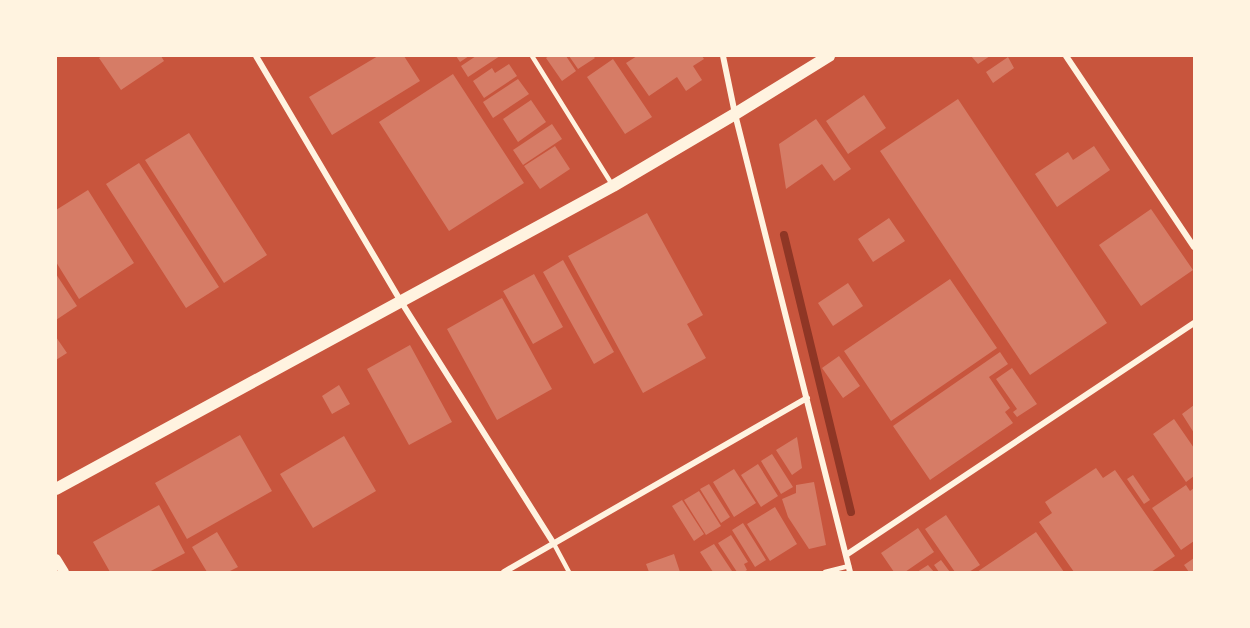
<svg xmlns="http://www.w3.org/2000/svg" width="1250" height="628" font-family="'PT Sans',sans-serif">
  <rect width="100%" height="100%" fill="#c8553d"/>
  <g fill="none" stroke-linecap="round" stroke-linejoin="round">
    <path stroke="#8f3625" stroke-width="8" d="M 784,235 L 851,512"/>
  </g>
  <path fill="#d67c66" d="M 102,56 L 161,56 L 164,61 L 121,90 L 99,58 Z
    M 378,56 L 404,56 L 420,81 L 332,135 L 309,97 Z
    M 456,56 L 469,56 L 460,62 Z
    M 476,56 L 500,56 L 468,77 L 461,66 Z
    M 549,56 L 566,56 L 576,71 L 562,81 L 546,58 Z
    M 569,56 L 593,56 L 595,58 L 578,69 Z
    M 637,56 L 702,56 L 704,59 L 693,66 L 702,80 L 686,91 L 677,77 L 649,96 L 626,63 Z
    M 971,56 L 990,56 L 978,64 Z
    M 1008,57 L 1014,68 L 993,83 L 986,72 Z
    M 613,59 L 652,117 L 625,134 L 587,77 Z
    M 509,64 L 517,76 L 484,98 L 473,81 L 492,68 L 495,73 Z
    M 453,74 L 524,183 L 449,231 L 379,122 Z
    M 518,79 L 529,94 L 493,118 L 483,102 Z
    M 864,95 L 886,128 L 848,154 L 826,121 Z
    M 958,99 L 1107,323 L 1030,375 L 880,151 Z
    M 531,100 L 546,122 L 518,142 L 503,119 Z
    M 816,119 L 851,169 L 834,181 L 822,164 L 786,189 L 779,144 Z
    M 552,124 L 562,139 L 523,165 L 513,150 Z
    M 189,133 L 267,255 L 224,283 L 145,160 Z
    M 555,146 L 570,169 L 540,189 L 524,166 Z
    M 1094,146 L 1110,170 L 1057,207 L 1035,174 L 1068,152 L 1073,160 Z
    M 139,163 L 219,287 L 186,308 L 106,184 Z
    M 88,190 L 134,263 L 79,299 L 56,262 L 56,210 Z
    M 1151,209 L 1193,270 L 1141,306 L 1099,245 Z
    M 647,213 L 703,315 L 687,324 L 706,358 L 643,393 L 568,256 Z
    M 889,218 L 905,241 L 873,262 L 858,239 Z
    M 563,260 L 614,352 L 594,364 L 543,272 Z
    M 56,274 L 77,306 L 56,320 Z
    M 534,274 L 563,327 L 533,344 L 503,291 Z
    M 950,279 L 997,348 L 891,421 L 844,351 Z
    M 848,283 L 863,306 L 833,326 L 818,303 Z
    M 502,298 L 552,389 L 497,420 L 447,329 Z
    M 56,337 L 67,353 L 56,360 Z
    M 410,345 L 452,422 L 409,445 L 367,369 Z
    M 1000,352 L 1008,364 L 989,377 L 1010,408 L 1005,412 L 1013,423 L 930,480 L 893,426 Z
    M 839,356 L 860,386 L 843,398 L 822,368 Z
    M 1012,368 L 1037,404 L 1017,417 L 1013,412 L 1017,409 L 996,379 Z
    M 339,385 L 350,404 L 332,414 L 322,396 Z
    M 1194,405 L 1194,433 L 1182,414 Z
    M 1174,419 L 1194,448 L 1194,476 L 1186,482 L 1153,434 Z
    M 240,435 L 272,491 L 187,539 L 155,483 Z
    M 344,436 L 376,491 L 313,528 L 280,474 Z
    M 797,437 L 802,468 L 792,475 L 776,450 Z
    M 772,454 L 793,487 L 781,494 L 761,461 Z
    M 758,464 L 778,496 L 761,507 L 741,475 Z
    M 1096,468 L 1103,478 L 1115,470 L 1175,556 L 1151,572 L 1074,572 L 1039,522 L 1052,513 L 1045,502 Z
    M 734,469 L 756,503 L 734,517 L 713,482 Z
    M 1133,475 L 1150,500 L 1144,504 L 1127,479 Z
    M 814,482 L 826,545 L 809,549 L 788,517 L 782,499 L 796,493 L 796,485 Z
    M 709,484 L 730,517 L 721,523 L 700,489 Z
    M 1186,485 L 1190,491 L 1194,488 L 1194,541 L 1181,550 L 1152,508 Z
    M 699,491 L 721,526 L 706,535 L 684,500 Z
    M 682,500 L 704,534 L 694,541 L 672,506 Z
    M 159,505 L 185,553 L 149,572 L 110,572 L 93,542 Z
    M 775,507 L 797,544 L 770,561 L 747,524 Z
    M 946,515 L 980,565 L 969,572 L 955,572 L 925,529 Z
    M 743,523 L 766,560 L 755,567 L 732,530 Z
    M 918,528 L 934,552 L 905,572 L 894,572 L 881,553 Z
    M 217,532 L 238,567 L 228,572 L 207,572 L 192,547 Z
    M 1036,532 L 1064,572 L 977,572 Z
    M 731,535 L 748,562 L 744,564 L 747,570 L 744,572 L 737,572 L 718,543 Z
    M 714,544 L 732,571 L 729,572 L 713,572 L 700,552 Z
    M 674,554 L 680,572 L 649,572 L 646,564 Z
    M 1194,558 L 1194,572 L 1189,572 L 1184,565 Z
    M 941,560 L 950,572 L 939,572 L 934,565 Z
    M 928,565 L 934,572 L 917,572 Z"/>
  <g fill="none" stroke-linecap="round" stroke-linejoin="round">
    <path stroke="#fff3e0" stroke-width="4.5" d="M 532,56 L 613,186
      M 554,544 L 569,572
      M 825,572 L 849,566"/>
    <path stroke="#fff3e0" stroke-width="6" d="M 256,56 L 400,300 L 554,544
      M 723,56 L 735,114 L 850,572
      M 1066,56 L 1194,247
      M 846,555 L 1194,323
      M 504,572 L 807,398"/>
    <path stroke="#fff3e0" stroke-width="10" d="M 56,559 L 64,572"/>
    <path stroke="#fff3e0" stroke-width="12" d="M 56,489 L 613,186 L 735,114 L 829,56"/>
  </g>
  <rect width="1250" height="628" fill="none" stroke="#fff3e0" stroke-width="114"/>
</svg>
